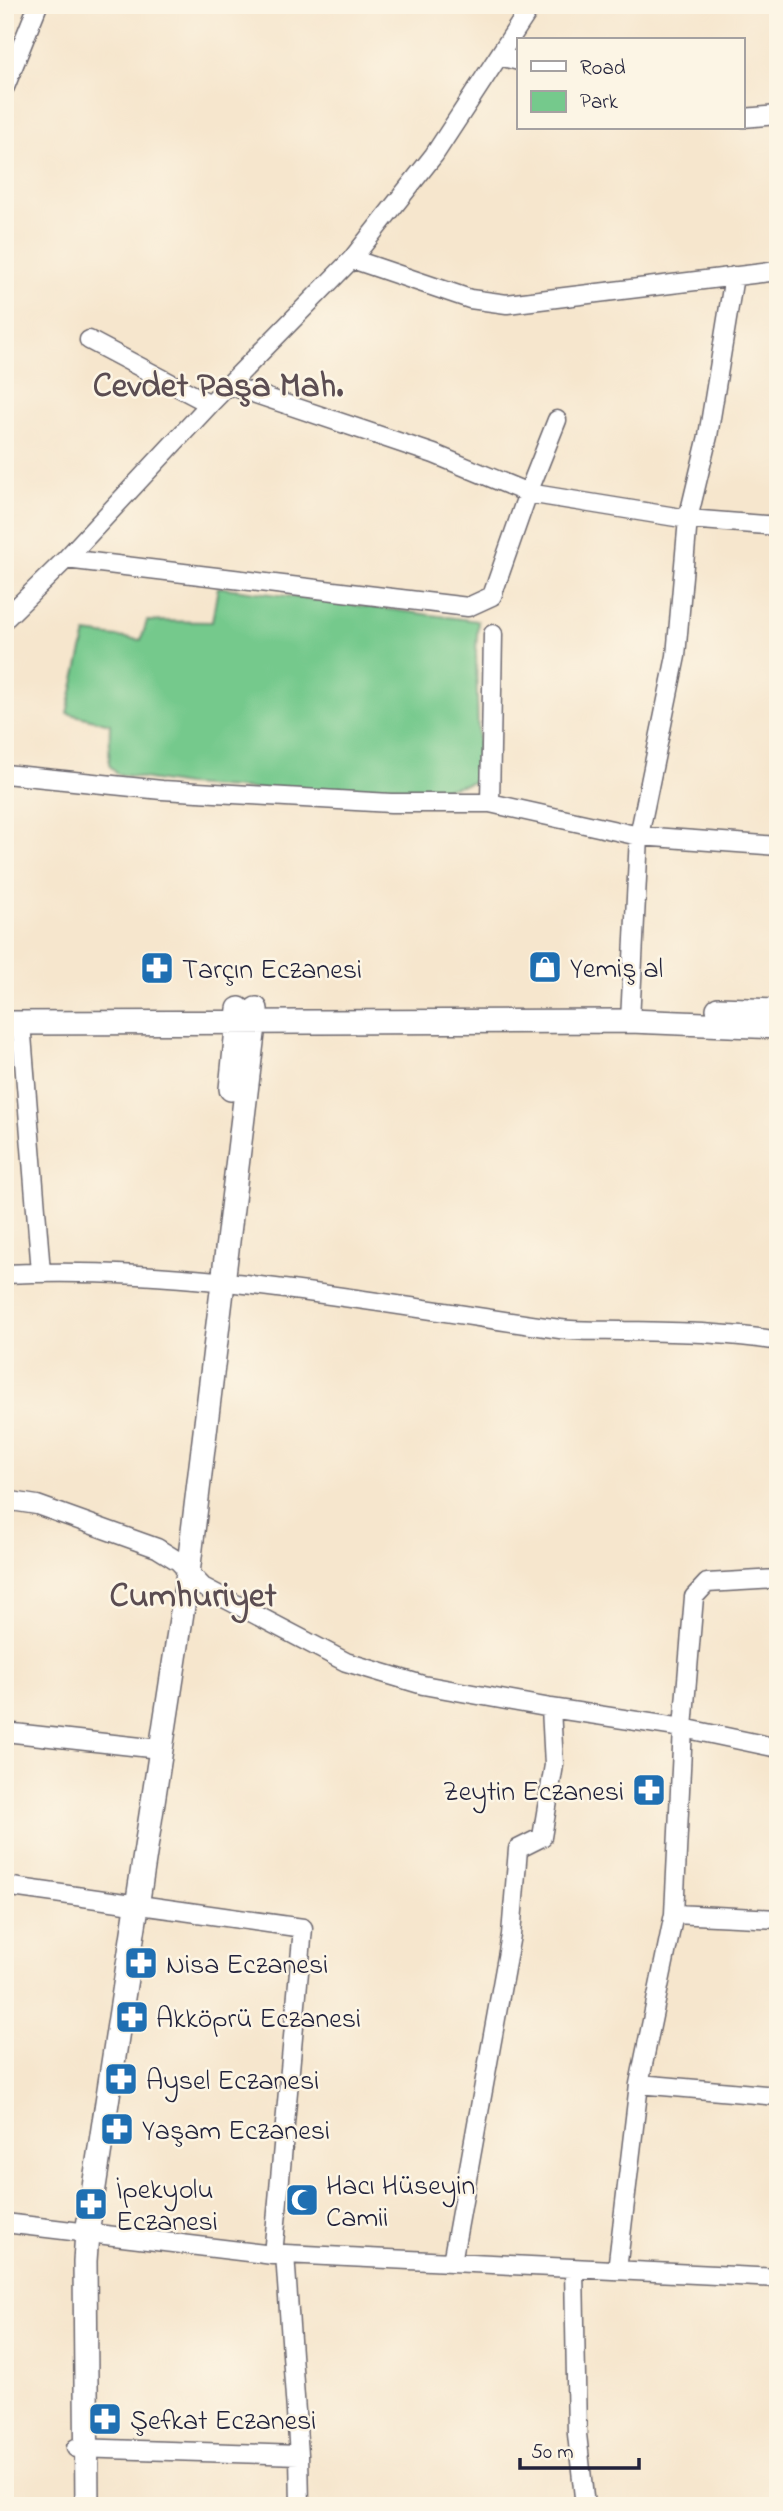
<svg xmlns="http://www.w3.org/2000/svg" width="783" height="2511" font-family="'Indie Flower',sans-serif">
  <rect width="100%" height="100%" fill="#fcf5e5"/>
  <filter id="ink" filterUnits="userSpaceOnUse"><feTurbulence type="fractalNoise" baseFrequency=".0143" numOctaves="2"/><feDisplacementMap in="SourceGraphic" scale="14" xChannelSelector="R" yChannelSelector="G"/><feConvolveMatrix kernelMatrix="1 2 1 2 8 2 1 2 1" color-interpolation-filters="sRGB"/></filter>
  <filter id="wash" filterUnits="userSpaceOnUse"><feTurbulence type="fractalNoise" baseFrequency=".00686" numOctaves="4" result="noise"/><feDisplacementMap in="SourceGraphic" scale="28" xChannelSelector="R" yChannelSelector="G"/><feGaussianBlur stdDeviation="1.57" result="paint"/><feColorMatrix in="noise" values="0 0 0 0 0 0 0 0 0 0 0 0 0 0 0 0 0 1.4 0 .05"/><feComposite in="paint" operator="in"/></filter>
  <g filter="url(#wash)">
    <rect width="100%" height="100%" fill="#f6e6cd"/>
    <path fill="#75c98c" stroke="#4c7664" stroke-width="2" d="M 218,587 L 478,621 L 476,652 L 479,781 L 439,790 L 334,794 L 186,785 L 117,774 L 109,765 L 110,724 L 67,713 L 86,633 L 141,640 L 147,621 L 212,622 Z"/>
  </g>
  <g filter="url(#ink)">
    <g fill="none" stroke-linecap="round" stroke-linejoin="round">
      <defs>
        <path id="minor" d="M 499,56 L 519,61
          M 5,87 L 38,5
          M 743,118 L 778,115
          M 352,259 L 470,299 L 507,304 L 778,271
          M 89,340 L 210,404
          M 229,385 L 434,454 L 528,493 L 688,519 L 778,526
          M 66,559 L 468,607 L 492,596 L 528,493 L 557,420
          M 5,619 L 66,559 L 210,404 L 352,259 L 434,155 L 532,5
          M 5,774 L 162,790 L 391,803 L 490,803 L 639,836 L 778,846
          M 490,803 L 493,634
          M 630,1021 L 639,836 L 676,656 L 688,519 L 708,436 L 734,276
          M 21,1023 L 41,1272
          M 5,1274 C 193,1265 376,1304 560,1329 C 581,1332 603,1330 624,1331 C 676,1332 727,1332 778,1341
          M 5,1500 L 37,1505 L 157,1548 L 178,1561 L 203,1587 L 346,1662 L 423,1685 L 551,1708 L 683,1728 L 778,1748
          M 5,1732 L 150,1748
          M 5,1886 L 303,1928 L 273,2255
          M 674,1914 L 778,1919
          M 639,2084 L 778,2096
          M 5,2223 L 273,2255 L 285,2254 L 778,2278
          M 285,2254 L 299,2455 L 300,2506
          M 452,2262 L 511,1935 L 518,1849 L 542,1837 L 554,1765 L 551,1708
          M 574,2268 L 577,2434 L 585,2506
          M 617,2270 L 639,2084 L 674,1914 L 683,1728 L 694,1597 L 707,1583 L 778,1579
          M 76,2448 L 299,2455"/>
        <path id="tertiary" d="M 718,1009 L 778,1011
          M 5,1023 L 630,1021 L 778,1027
          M 231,1089 L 239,1009
          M 87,2506 L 85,2261 L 87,2233 L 188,1573 L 256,1009"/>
      </defs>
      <use href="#minor" stroke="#6c676e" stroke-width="21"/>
      <use href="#tertiary" stroke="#6c676e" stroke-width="26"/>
      <use href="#minor" stroke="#fff" stroke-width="18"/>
      <use href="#tertiary" stroke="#fff" stroke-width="23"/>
    </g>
  </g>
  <defs>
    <symbol id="shop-square" viewBox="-11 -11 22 22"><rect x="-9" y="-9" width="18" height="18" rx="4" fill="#1f6fb2" stroke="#fcf5e5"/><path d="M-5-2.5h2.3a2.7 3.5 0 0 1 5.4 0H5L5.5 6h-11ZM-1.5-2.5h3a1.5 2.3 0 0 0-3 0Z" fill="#fff"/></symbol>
    <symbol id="pharmacy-square" viewBox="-11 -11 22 22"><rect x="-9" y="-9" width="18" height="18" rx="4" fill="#1f6fb2" stroke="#fcf5e5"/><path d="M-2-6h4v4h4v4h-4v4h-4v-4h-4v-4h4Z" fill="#fff"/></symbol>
    <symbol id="mosque-square" viewBox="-11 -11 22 22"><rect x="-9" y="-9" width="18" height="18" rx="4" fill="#1f6fb2" stroke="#fcf5e5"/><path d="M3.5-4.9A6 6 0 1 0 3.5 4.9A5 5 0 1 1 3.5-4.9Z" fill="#fff"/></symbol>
  </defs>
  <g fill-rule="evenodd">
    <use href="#shop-square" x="526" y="948" width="38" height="38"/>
    <use href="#pharmacy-square" x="138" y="949" width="38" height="38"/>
    <use href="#pharmacy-square" x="630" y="1771" width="38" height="38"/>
    <use href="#pharmacy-square" x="122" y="1944" width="38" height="38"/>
    <use href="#pharmacy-square" x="113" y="1998" width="38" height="38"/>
    <use href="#pharmacy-square" x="102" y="2060" width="38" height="38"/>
    <use href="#pharmacy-square" x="98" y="2110" width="38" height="38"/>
    <use href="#mosque-square" x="283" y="2181" width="38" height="38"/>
    <use href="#pharmacy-square" x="72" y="2185" width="38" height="38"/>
    <use href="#pharmacy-square" x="86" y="2400" width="38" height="38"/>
  </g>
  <g text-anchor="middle" stroke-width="5" stroke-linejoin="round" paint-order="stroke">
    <g font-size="28" fill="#22223b" stroke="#fcf5e5" text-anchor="start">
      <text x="570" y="977">Yemiş al</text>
      <text x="182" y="978">Tarçın Eczanesi</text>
      <text x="624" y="1800" text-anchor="end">Zeytin Eczanesi</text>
      <text x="166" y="1973">Nisa Eczanesi</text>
      <text x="156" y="2027">Akköprü Eczanesi</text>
      <text x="146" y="2089">Aysel Eczanesi</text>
      <text x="142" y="2139">Yaşam Eczanesi</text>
      <text x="326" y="2194">Hacı Hüseyin<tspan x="326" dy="32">Camii</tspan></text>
      <text x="116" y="2198">İpekyolu<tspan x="116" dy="32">Eczanesi</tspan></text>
      <text x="130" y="2429">Şefkat Eczanesi</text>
    </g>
    <g font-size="35" font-weight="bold" fill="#5b4d52" stroke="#fcf5e5">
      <text x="218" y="396">Cevdet Paşa Mah.</text>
      <text x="193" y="1606">Cumhuriyet</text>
    </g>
  </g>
  <rect width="783" height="2511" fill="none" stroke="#fcf5e5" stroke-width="28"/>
  <rect x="517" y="38" width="228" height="91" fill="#fcf5e5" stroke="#a5a1a1" stroke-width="2"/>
  <rect x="531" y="61" width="35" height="10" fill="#ffffff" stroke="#a5a1a1" stroke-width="2"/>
  <text x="580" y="74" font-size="21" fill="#22223b">Road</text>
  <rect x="531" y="91" width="35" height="21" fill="#75c98c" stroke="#a5a1a1" stroke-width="2"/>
  <text x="580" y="108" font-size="21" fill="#22223b">Park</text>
  <path d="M520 2458v10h119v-10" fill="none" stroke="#22223b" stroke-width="3.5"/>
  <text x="531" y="2458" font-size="21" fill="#22223b" stroke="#fcf5e5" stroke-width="5" paint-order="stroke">50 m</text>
</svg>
